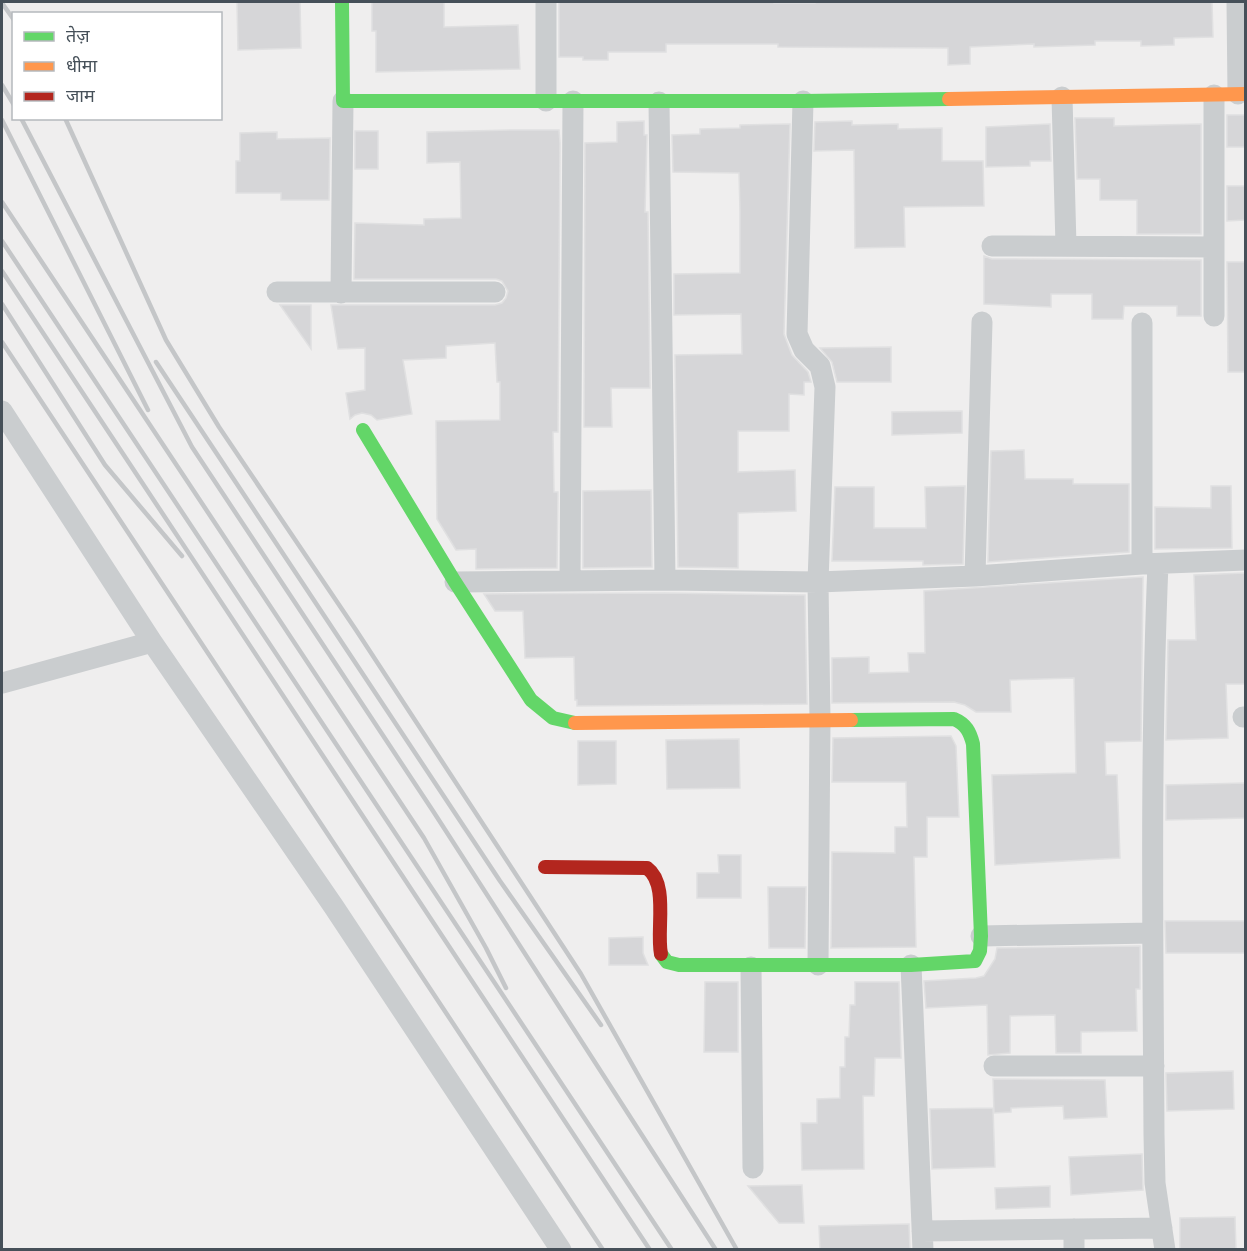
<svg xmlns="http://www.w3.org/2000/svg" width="1247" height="1251" font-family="'Roboto Condensed','Noto Sans Devanagari',sans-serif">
  <rect width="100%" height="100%" fill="#efeeee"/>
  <path fill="#d6d6d8" stroke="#e0e0e1" stroke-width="1.5" d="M 237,2 L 300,2 L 301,48 L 238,50 Z
    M 372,2 L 444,2 L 444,27 L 518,25 L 520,69 L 376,72 L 376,31 L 372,31 Z
    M 559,2 L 774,2 L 774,3 L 815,3 L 815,2 L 1212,2 L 1213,37 L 1174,38 L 1174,45 L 1141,46 L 1141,41 L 1095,41 L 1095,45 L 1034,47 L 1034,44 L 970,47 L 970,64 L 948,65 L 948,48 L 778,47 L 778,44 L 666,44 L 666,52 L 608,52 L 608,60 L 583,60 L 583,57 L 559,57 Z
    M 1227,115 L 1245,115 L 1245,147 L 1227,147 Z
    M 1075,118 L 1114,118 L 1114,126 L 1201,124 L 1201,234 L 1137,234 L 1137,200 L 1100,200 L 1100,179 L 1077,179 Z
    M 644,121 L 644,135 L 647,135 L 645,212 L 648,212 L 650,388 L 611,388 L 612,427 L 584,427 L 585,143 L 617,142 L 617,122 Z
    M 852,121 L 852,125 L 898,124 L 898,129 L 942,128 L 942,161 L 983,161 L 984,206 L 904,207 L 905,247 L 855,248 L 854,150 L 814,151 L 815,122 Z
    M 790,124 L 784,334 L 792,355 L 808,372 L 811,382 L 804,382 L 804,395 L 789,394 L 789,431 L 738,431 L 738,472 L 795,470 L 796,511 L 738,513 L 738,568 L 678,567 L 675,355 L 742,354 L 741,314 L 674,315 L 674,274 L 740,273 L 740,212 L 739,173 L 673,172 L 672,135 L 700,134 L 700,129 L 740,128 L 740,125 Z
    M 1050,124 L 1051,161 L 1030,161 L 1030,166 L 986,167 L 986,127 Z
    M 510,130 L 559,130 L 560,143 L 558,432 L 553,432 L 554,492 L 558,492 L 557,568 L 476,569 L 476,549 L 456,550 L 437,519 L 436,421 L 500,420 L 500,382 L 497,382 L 495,343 L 446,346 L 446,358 L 403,360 L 412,414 L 377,420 L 371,415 L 362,413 L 355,415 L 350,419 L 346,393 L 365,390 L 365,348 L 338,349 L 331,305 L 495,305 L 502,303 L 506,298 L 508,291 L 502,281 L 496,279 L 354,279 L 355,223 L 424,225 L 424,219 L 461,218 L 460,162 L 427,163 L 427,132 Z
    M 355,131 L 378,131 L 378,169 L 355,169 Z
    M 277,132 L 277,139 L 330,138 L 329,200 L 281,200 L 281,193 L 236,193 L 236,161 L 240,161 L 240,133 Z
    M 1227,186 L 1245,186 L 1245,220 L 1227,221 Z
    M 984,256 L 992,259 L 1201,260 L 1201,316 L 1177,316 L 1177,306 L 1124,306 L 1123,319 L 1092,319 L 1092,294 L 1051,294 L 1051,307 L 984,304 Z
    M 1227,262 L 1245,262 L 1245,372 L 1228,372 Z
    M 280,305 L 311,305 L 311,349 Z
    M 891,347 L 891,382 L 837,382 L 832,362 L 820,348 Z
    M 962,411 L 962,433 L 892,435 L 892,412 Z
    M 1024,450 L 1025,479 L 1073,479 L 1073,484 L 1129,484 L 1129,552 L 988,562 L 991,451 Z
    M 965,486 L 963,564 L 923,565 L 923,561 L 832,561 L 835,487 L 874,487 L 874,528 L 926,528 L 925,487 Z
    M 1211,486 L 1231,486 L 1232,548 L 1155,549 L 1155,507 L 1211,508 Z
    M 651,490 L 652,567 L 583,568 L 583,491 Z
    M 1245,573 L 1245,684 L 1226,684 L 1228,738 L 1166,740 L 1168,640 L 1196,640 L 1194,575 Z
    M 1143,577 L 1141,741 L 1105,742 L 1106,775 L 1117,775 L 1120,858 L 995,865 L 992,775 L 1076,773 L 1074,678 L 1010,680 L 1011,712 L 976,712 L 965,705 L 954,702 L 832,703 L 832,658 L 869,657 L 869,673 L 909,672 L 908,653 L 925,653 L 924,591 Z
    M 665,593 L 805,595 L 807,704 L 577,706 L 577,700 L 575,700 L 574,657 L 525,658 L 523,611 L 495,611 L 484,594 Z
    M 951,736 L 956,746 L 959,817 L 927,817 L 927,857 L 914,857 L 916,947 L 831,948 L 832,852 L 895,853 L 895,827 L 907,827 L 906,782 L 832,782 L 833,738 Z
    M 739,739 L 740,788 L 667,789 L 666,740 Z
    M 578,741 L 616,741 L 616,784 L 578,785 Z
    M 1245,783 L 1245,818 L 1166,820 L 1166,785 Z
    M 718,855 L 741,855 L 741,898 L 697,898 L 697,873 L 719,873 Z
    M 768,887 L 806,887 L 805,948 L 769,948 Z
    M 1165,921 L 1245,921 L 1245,953 L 1166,953 Z
    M 643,937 L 643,953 L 648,965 L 609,965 L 609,938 Z
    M 1140,946 L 1140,989 L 1136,989 L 1137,1031 L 1081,1032 L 1081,1053 L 1056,1053 L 1055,1015 L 1010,1016 L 1010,1053 L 988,1055 L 987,1005 L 926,1008 L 924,981 L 976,978 L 984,976 L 995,959 L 997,948 Z
    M 705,982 L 738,982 L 738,1052 L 704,1052 Z
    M 855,982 L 899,982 L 901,1058 L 875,1058 L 874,1096 L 863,1096 L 864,1169 L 802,1170 L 801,1123 L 817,1123 L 817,1099 L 840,1098 L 840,1067 L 845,1067 L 845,1037 L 849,1037 L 850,1005 L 855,1005 Z
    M 1233,1071 L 1234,1109 L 1167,1111 L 1166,1073 Z
    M 993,1079 L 1105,1080 L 1107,1117 L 1064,1119 L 1063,1106 L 1011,1108 L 1011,1112 L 994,1113 Z
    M 993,1108 L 995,1167 L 932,1169 L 930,1109 Z
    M 1142,1154 L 1143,1190 L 1071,1195 L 1069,1157 Z
    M 802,1185 L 804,1223 L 779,1223 L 748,1186 Z
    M 1050,1186 L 1050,1207 L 996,1209 L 995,1188 Z
    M 1235,1217 L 1236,1250 L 1180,1250 L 1180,1218 Z
    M 909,1224 L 910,1250 L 820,1250 L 819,1226 Z"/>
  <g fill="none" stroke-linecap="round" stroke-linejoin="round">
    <path stroke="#cacdcf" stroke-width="21" d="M 546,2 L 546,101
      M 1237,2 L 1238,94
      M 1214,95 L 1214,316
      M 1062,97 L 1066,246
      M 803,101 L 797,334 L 804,350 L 820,366 L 825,387 L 818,582 L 820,721 L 818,965
      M 659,102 L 665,580
      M 992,246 L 1214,247
      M 277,292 L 495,292
      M 341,293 L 343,101
      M 2,411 L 152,642 L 334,907 L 561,1250
      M 1142,564 L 1142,323
      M 1158,564 C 1150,754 1153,944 1154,1134 L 1155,1183 L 1165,1250
      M 975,576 L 982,322
      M 570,581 L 573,101
      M 455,582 L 665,580 L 818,582 L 975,576 L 1142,564 L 1246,560
      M 2,683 L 152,642
      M 1243,717 L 1246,717
      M 981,936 L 1152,933
      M 911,965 L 923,1250
      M 751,967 L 753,1168
      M 994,1066 L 1154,1066
      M 1074,1229 L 1074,1250
      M 922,1231 L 1162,1228"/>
    <path stroke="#63d668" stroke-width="14" d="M 342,2 L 343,101 L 803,101 L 949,99
      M 363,430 L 455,582 L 531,700 L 553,718 L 575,723
      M 661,954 L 667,962 L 679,965 L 911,965 L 975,961 L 980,951 L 981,936 L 973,744 C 970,732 966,724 954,719 L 851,720"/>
    <path stroke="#ff974d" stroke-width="14" d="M 949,99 L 1246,94
      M 575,723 L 851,720"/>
    <path stroke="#b3261e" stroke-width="14" d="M 545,867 L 647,868 C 669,884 656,930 661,954"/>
    <path stroke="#c4c6c8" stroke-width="4.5" d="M 2,3 L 14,20
      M 2,85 L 14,105
      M 21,118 L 192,447 L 433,811 L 716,1250
      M 65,118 L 166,340 L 219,427 L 356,630 L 581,974 L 737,1250
      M 2,120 L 148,410
      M 2,202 L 424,838 L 486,948 L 506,988
      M 2,241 L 672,1250
      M 2,271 L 650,1250
      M 2,304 L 105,465 L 182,556
      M 2,342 L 603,1250
      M 156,362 L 500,881 L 601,1025"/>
  </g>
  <rect width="1247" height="1251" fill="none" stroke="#465059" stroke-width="6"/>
  <rect x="12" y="12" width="210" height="108" fill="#ffffff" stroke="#b5b9bd" stroke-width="1.5"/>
  <rect x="24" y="32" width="30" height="9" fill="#63d668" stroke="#b5b9bd" stroke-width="1.5"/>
  <text x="66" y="42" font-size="18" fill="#465059">तेज़</text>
  <rect x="24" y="62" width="30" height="9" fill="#ff974d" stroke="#b5b9bd" stroke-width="1.5"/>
  <text x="66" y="72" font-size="18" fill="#465059">धीमा</text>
  <rect x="24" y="92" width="30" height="9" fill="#b3261e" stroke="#b5b9bd" stroke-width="1.5"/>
  <text x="66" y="102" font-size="18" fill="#465059">जाम</text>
</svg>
